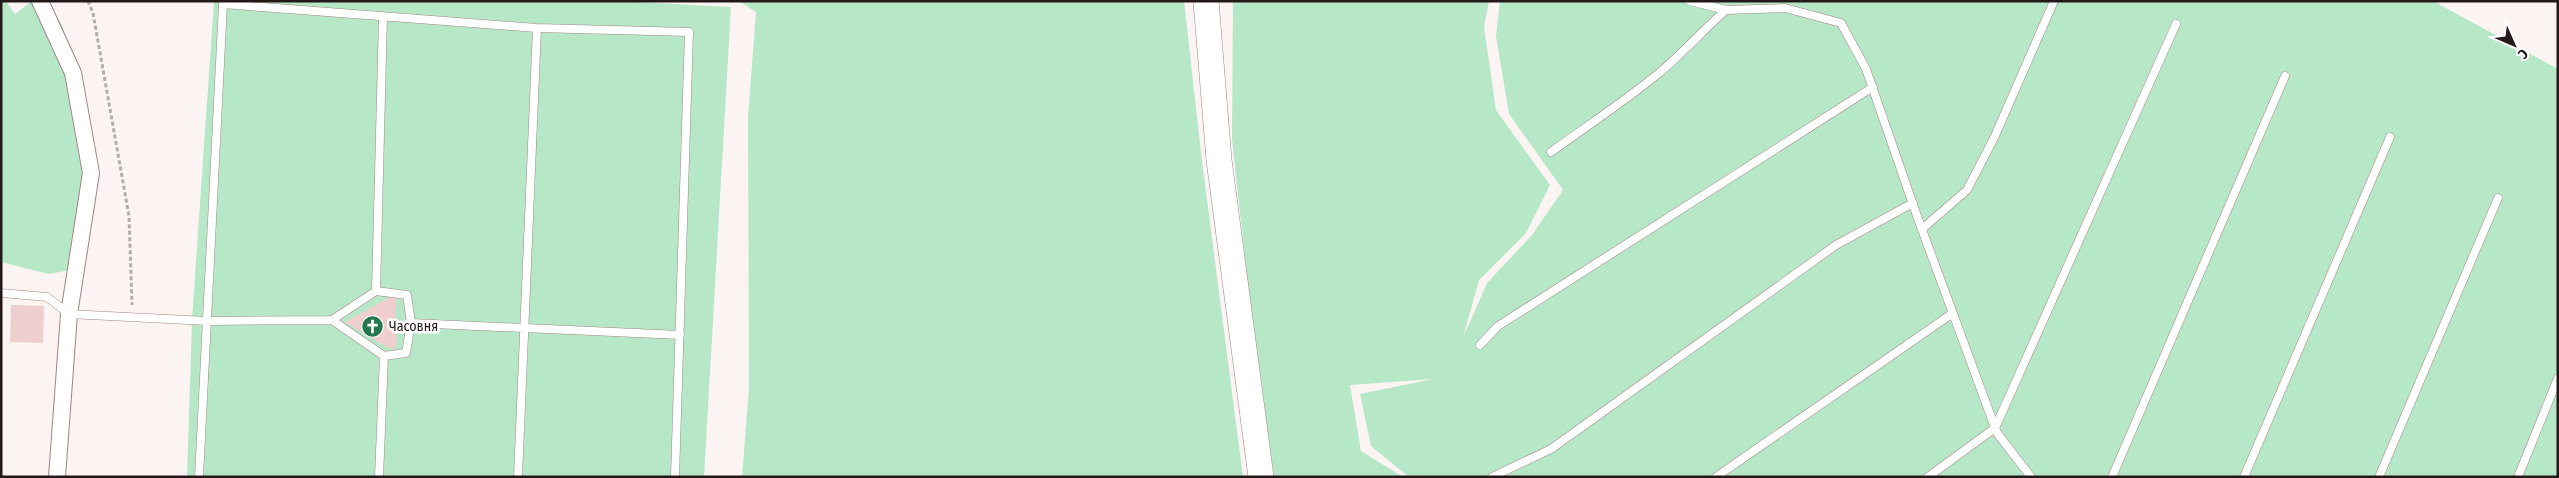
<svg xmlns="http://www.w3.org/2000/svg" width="2559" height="478" font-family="'Fira Sans Condensed',sans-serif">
  <rect width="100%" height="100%" fill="#fbf4f3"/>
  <path fill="#b6e8c7" d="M 1,1 L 6,1 L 15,14 L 32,1 L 48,1 L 63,27 L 87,112 L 81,268 L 49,274 L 1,262 Z
    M 214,1 L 617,1 L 731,7 L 704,477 L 187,477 L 192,319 Z
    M 739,1 L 1184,1 L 1202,161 L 1243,477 L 742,477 L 749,388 L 748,116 L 756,12 Z
    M 1233,1 L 1489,1 L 1484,27 L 1496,110 L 1550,185 L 1526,233 L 1479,280 L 1463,338 L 1487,283 L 1532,235 L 1563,190 L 1509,114 L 1496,36 L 1500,1 L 2433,1 L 2558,69 L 2558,477 L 1409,477 L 1371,446 L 1360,394 L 1433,379 L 1350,385 L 1361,451 L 1403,477 L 1274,477 L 1250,304 L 1232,139 Z"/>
  <path fill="#eecfcd" d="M 390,297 L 397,297 L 394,331 L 397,331 L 396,348 L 388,348 L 345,322 Z
    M 11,305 L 44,306 L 43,343 L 10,342 Z"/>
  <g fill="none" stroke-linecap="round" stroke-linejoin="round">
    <defs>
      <path id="lane" d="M 1690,1 L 1726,10 L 1785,8 L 1841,23 L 1866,69 L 1917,216 L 1997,433 L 2031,477
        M 1551,152 C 1587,126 1625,101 1659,73 C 1683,53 1703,30 1726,10
        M 1922,229 L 1967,190 L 1994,138 L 2054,1
        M 376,291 L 383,17
        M 1,293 L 47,297 L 69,314 L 207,321 L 332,320 L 384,356 L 379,477
        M 332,320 L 376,291 L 407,295 L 411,323
        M 1480,345 L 1498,326 L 1873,87
        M 384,356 L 406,353 L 411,323 L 680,335
        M 199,477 L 223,4 L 537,28 L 689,32 L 675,477
        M 518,477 L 537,28
        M 1492,477 L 1551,449 L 1836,245 L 1913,203
        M 1716,477 L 1953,313
        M 1928,477 L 1995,428 L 2176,24
        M 2112,477 L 2285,76
        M 2244,477 L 2390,137
        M 2379,477 L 2498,198
        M 2518,477 L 2558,378"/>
      <path id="street" d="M 40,1 L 73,73 L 91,173 L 69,314 L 57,477"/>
      <path id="primary" d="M 1206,1 L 1219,160 L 1261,477"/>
    </defs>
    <use href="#lane" stroke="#a28583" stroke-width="9"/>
    <use href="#street" stroke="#a28583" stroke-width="18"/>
    <use href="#primary" stroke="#a28583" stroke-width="26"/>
    <path stroke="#b4acab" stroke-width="3" stroke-dasharray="4 2.5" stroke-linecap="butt" d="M 88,1 L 93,13 L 129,216 L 132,305"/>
    <use href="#lane" stroke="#fff" stroke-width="8"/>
    <use href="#street" stroke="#fff" stroke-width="16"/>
    <use href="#primary" stroke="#fff" stroke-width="25"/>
  </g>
  <defs>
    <symbol id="church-disc" viewBox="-11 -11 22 22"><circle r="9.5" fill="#22784b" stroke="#fff"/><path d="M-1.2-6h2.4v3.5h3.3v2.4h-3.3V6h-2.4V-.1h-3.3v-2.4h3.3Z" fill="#fff"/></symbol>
  </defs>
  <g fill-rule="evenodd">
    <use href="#church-disc" x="360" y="314" width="25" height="25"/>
  </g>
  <g text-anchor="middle" stroke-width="5" stroke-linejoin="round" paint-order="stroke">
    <g font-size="14" fill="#241918" stroke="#fff" text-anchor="start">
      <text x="389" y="331">Часовня</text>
    </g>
  </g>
  <rect width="2559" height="478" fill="none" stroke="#241918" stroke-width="5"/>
  <g transform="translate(2514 45) rotate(135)" stroke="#ffffff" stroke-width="4" paint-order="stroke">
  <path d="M0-4L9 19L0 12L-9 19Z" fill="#241918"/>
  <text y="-8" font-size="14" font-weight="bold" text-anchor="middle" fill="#241918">С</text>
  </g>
</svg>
